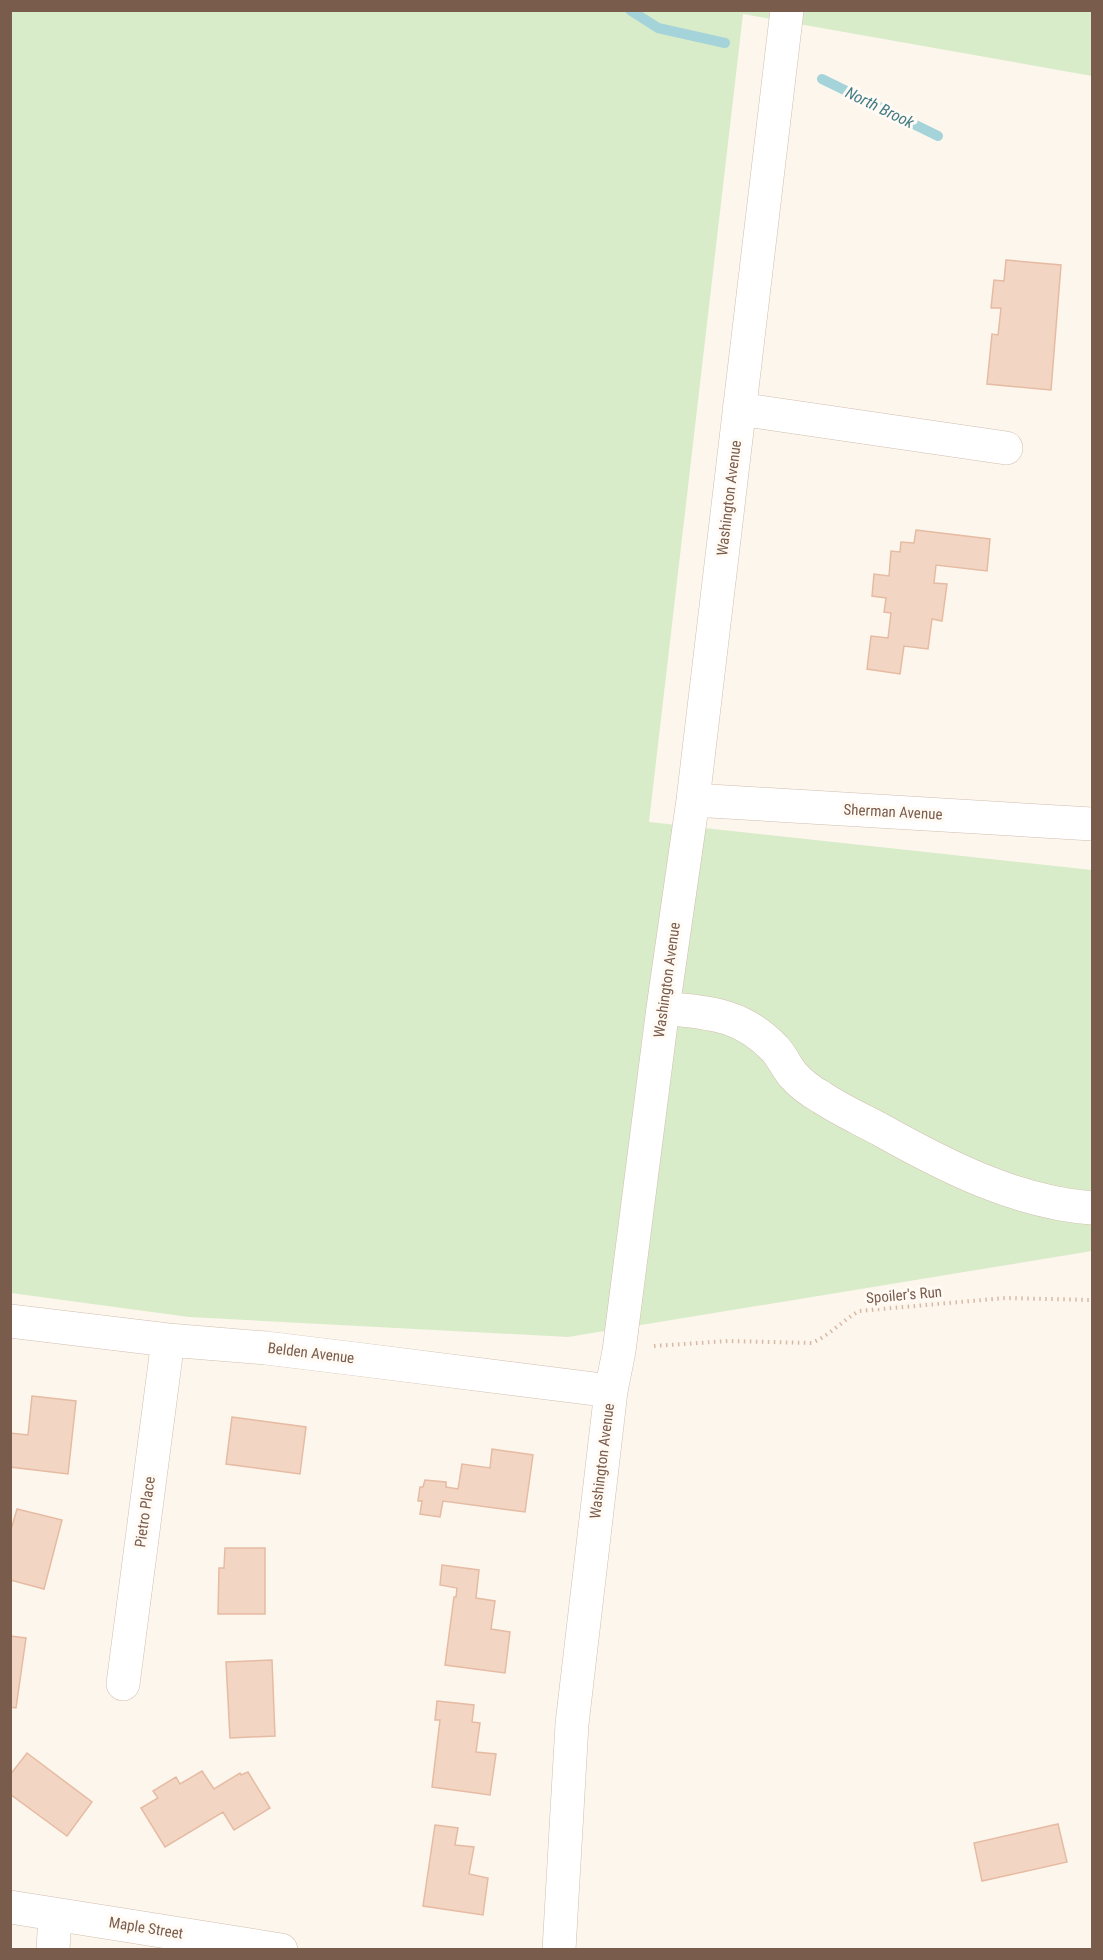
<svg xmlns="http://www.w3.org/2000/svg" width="1103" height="1960" font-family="'Roboto Condensed',sans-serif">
  <rect width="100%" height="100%" fill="#fdf6ec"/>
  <path fill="#d8ecc9" d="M 11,11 L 1092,11 L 1092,76 L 743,14 L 649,822 L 1092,870 L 1092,1251 L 568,1337 L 189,1317 L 11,1293 Z"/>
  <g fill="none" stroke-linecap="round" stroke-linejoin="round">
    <path stroke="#a5d3da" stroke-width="10" d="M 630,10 L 658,28 L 725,43
      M 822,79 L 938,136"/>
  </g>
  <path fill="#f3d5c3" stroke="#e6bba3" stroke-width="1.5" d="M 1006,260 L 1061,265 L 1051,390 L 987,384 L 992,334 L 998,335 L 1001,308 L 991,308 L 994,280 L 1004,281 Z
    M 916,530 L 990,539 L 987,571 L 936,565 L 934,583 L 947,584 L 942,621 L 932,619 L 928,649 L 904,646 L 900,674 L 867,669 L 871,636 L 888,638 L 891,613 L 884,612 L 886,598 L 872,596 L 874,574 L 889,576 L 891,551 L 900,552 L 901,542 L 914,543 Z
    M 32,1396 L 76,1401 L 68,1474 L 10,1467 L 10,1433 L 28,1435 Z
    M 232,1417 L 306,1427 L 300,1474 L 226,1464 Z
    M 492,1449 L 533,1455 L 525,1512 L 443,1501 L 440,1517 L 420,1514 L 422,1501 L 418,1501 L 420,1487 L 423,1487 L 425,1480 L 446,1482 L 446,1487 L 458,1489 L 462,1464 L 490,1468 Z
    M 17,1509 L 62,1520 L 44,1589 L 10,1580 L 10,1533 Z
    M 225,1548 L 265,1548 L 265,1614 L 218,1614 L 219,1568 L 224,1568 Z
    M 442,1565 L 479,1570 L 476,1598 L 495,1601 L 491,1629 L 510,1632 L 505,1673 L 445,1665 L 454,1597 L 456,1597 L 457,1588 L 440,1585 Z
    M 10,1636 L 26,1638 L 16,1708 L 10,1707 Z
    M 272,1660 L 275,1736 L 230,1738 L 226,1662 Z
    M 437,1701 L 474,1705 L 472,1722 L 480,1723 L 476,1752 L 496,1754 L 490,1795 L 432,1787 L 440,1720 L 435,1720 Z
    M 27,1753 L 92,1802 L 67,1836 L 10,1794 L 10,1775 Z
    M 202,1771 L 214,1789 L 240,1773 L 241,1775 L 248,1772 L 270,1808 L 234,1830 L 223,1812 L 165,1847 L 141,1808 L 158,1798 L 153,1791 L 176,1777 L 180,1784 Z
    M 1058,1824 L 1067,1862 L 982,1881 L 974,1843 Z
    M 435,1825 L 458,1828 L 455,1845 L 474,1847 L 469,1874 L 488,1878 L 483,1915 L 423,1906 Z"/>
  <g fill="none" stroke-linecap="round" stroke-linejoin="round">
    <defs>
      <path id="minor" d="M 739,409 L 1006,448
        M 693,800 L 1092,824
        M 663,1008 C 709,1013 741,1013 775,1049 C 782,1056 786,1067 793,1075 C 800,1083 812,1092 821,1097 C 840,1110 861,1119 881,1130 C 947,1167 1016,1202 1092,1208
        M 10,1321 L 168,1340 L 266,1348 L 364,1360 L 611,1391
        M 123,1684 L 168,1340
        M 10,1907 L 281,1950
        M 53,1950 L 55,1914
        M 559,1950 L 572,1724 L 611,1391 L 619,1351 L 663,1008 L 693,800 L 787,10"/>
    </defs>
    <use href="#minor" stroke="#d1beb0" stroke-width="34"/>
    <path stroke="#d9b8a5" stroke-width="4" stroke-dasharray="1.5 4.5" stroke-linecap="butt" d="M 654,1346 L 728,1341 L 812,1343 C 830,1335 842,1321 859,1311 L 1005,1298 L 1092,1300"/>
    <use href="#minor" stroke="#fff" stroke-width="33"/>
  </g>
  <g text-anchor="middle" stroke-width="6" stroke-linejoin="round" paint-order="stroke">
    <g font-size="15" fill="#7a5c4d" stroke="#fffaf3">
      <text transform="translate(729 498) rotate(-83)" y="5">Washington Avenue</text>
      <text transform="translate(893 812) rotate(3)" y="5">Sherman Avenue</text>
      <text transform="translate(667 980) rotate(-82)" y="5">Washington Avenue</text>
      <text transform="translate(904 1295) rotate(-5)" y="5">Spoiler's Run</text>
      <text transform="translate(311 1353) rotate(7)" y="5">Belden Avenue</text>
      <text transform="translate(602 1461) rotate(-83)" y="5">Washington Avenue</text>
      <text transform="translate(145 1512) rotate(-82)" y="5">Pietro Place</text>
      <text transform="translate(146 1928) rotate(9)" y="5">Maple Street</text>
    </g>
    <g font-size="16" font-style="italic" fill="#437c86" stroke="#fffaf3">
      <text transform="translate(880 107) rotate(26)" y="6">North Brook</text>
    </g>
  </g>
  <rect width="1103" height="1960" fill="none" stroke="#7a5c4d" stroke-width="24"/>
</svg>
